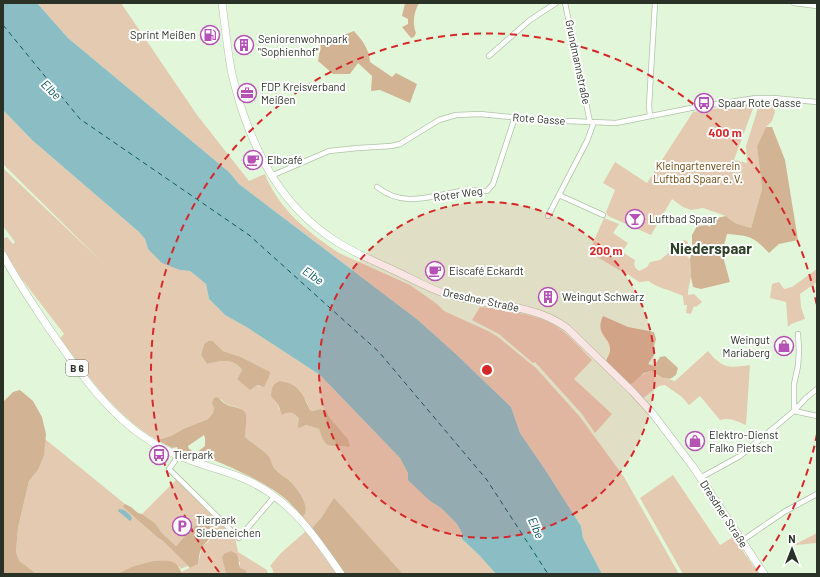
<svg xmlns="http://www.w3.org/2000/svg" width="820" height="577" font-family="Barlow,sans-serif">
  <rect width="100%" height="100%" fill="#e2f7da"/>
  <path fill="#e3cab1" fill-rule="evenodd" d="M 37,3 L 121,3 L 197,115 L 249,181 L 265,174 C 278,209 309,233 339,253 L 410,285 L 437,304 L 444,311 L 488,331 L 498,337 L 536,368 L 580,417 L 624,477 L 679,574 L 602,574 L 583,538 L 581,526 L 544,468 L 520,433 L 511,407 L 458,356 L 418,320 L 239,184 L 229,172 L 68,38 Z
    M 773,101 L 775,112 L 772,121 L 766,127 L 757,146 L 762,189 L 751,228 L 735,223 L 726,216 L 703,208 L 691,210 L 683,207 L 672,199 L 651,235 L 608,216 L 606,212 L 615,190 L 603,183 L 615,162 L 647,183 L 693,112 L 755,103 L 734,160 L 747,163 L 746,146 L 760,102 Z
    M 3,110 L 32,140 L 139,232 L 145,239 L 148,249 L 180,270 L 190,271 L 206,284 L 209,299 L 225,315 L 248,328 L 320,375 L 400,458 L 408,473 L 430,501 L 441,508 L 457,524 L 462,533 L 462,539 L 479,555 L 496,574 L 403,574 L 334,499 L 321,518 L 312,528 L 303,517 C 312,507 298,490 291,482 C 286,477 279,474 274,468 C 272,465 271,460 268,457 C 262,449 253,444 245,437 L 244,429 L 246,415 C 244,413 242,409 239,408 C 232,405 226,406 221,399 L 214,408 L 213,413 L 208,419 L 183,429 L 171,436 L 157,440 C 115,415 88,377 60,338 L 64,334 L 21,278 L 3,248 L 3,239 L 7,237 L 13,244 L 15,242 L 3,226 L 3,171 L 4,169 L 102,262 L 3,164 ZM 208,341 L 213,341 L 223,351 L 241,357 L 269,372 L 260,387 L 257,385 L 250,389 L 237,379 L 242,370 C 233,357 220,361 207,364 L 201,355 L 204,344 ZM 299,390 L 307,402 L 310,410 L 314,411 L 320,409 L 326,410 L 330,418 L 348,439 L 343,445 C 323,450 326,440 319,429 L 306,425 L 300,428 L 299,417 L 292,412 L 279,409 L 278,404 Z
    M 604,218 L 619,224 L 613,233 L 628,243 L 622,252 L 635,260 C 633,266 635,268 639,271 L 647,267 L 650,262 L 660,260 L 684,240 L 687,241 L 689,245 L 682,251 L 690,259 L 691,277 L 688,291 L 688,295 L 694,294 L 702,302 L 696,307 L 694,306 L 691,314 L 686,313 L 687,305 L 684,305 L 683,296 C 675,292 653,286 649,281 L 639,282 L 626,273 L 614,267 L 589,252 Z
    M 817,269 L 817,282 L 800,294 L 801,307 L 805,319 L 791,324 L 788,327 L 786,302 L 770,298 L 772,284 L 779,282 L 784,289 L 792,287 Z
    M 480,307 C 501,309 534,314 553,324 C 568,333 580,348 592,360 L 574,379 L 612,414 L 595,433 L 582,414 L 535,362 L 533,363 L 499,334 L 472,320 Z
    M 708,351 C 723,369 728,368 750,365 L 746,425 C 737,421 729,417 720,420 L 700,396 L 689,405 L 682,397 L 665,385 L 659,386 L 643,398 L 629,384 C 637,380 643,373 651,371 L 663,378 L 675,381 Z
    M 45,439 L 125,504 L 124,506 L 124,508 L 157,537 L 164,542 L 188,566 L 180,569 L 180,567 L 153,561 L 134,566 L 116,574 L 37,574 L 18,561 L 16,552 L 18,528 L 29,481 L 38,470 L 44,456 Z
    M 673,475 L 720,545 L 733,537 L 759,574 L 683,574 L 640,498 Z
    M 176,480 L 235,537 L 238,552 L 267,570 L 268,574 L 246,574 L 247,571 L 240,569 L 240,562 L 222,558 L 226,574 L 182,574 L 181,572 L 198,564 L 202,547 L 209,541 L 213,529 L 206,521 L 193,527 L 176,546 L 162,533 L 155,523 L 142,514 Z
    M 306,531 L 341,574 L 274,574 L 272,568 L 270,566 L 281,553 Z
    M 817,533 L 817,543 L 794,545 Z"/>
  <path fill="#d2b495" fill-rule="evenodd" d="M 405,3 L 419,3 C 414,12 412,23 416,33 L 414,37 L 411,38 L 402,27 L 408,24 L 408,19 L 402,16 Z
    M 354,31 C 363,41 369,49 370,62 L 392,77 L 396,73 L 417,84 L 410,103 L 380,90 L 371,91 L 372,76 L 358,63 L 350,74 L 333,74 L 318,61 L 321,44 Z
    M 766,127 L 772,127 L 785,160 L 798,240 L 779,244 L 769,253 C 753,236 750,236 727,234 L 722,253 L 730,282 L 701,289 L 693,287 L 691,277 L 690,259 L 692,251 L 692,235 L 697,226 L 707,225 L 710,227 L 712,219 L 726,216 L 735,223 L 751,228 L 762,189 L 757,146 Z
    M 603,316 L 628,327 L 654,332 L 656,339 L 654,347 L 655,353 L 648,364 L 654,366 L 660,357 L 665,356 L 678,368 L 676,375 L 670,379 L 663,378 L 651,371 L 644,373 L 633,383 L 629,384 L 606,363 C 606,358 610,355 610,350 C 611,337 594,335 603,316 Z
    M 208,341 L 213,341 L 223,351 L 241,357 L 270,372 L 269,377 L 264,387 L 257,385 L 250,390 L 237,379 L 242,370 C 233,357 220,361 207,364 L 201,355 L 204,344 Z
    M 280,381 C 299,384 303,394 310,410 L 313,411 L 320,409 L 326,410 L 330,418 L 348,439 L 350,446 L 348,447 C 340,444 329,450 324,441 C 321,437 321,433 319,429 L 306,425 L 300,428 L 298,427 L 299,418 C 292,412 290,411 282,415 L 278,404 L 271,396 C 272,388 272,384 280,381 Z
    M 20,390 L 33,401 L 42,417 L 46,434 L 44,456 L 38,470 L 29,481 L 18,528 L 16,552 L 19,561 L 37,574 L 3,574 L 3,402 L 13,392 Z
    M 217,397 C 220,399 221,401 224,403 C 230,408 244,406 246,415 C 247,421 245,430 245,437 C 253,444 262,449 269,457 C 271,460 272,465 274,468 C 279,474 286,477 291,482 C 298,490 312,507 303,517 C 295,508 288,500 278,493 C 262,481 198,449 179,452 L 177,447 L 172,448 L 157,440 L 171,436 L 183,429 L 208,419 L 213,413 L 214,408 L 212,403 L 214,398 ZM 204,435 L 205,438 L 205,446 L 196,453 L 189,449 L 188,446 Z
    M 334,498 L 403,574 L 341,574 L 322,547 L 312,528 L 321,518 Z
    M 125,504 L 131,507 L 138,513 L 142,514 L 155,523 L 162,533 L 176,546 L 193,527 L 206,521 C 222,534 208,537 202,548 C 199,552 199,559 198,564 L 190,568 L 164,542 L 157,537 L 124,508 L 123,506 Z
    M 231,551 L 237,554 L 240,568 L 247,571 L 246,574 L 226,574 L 222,558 L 224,554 Z
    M 153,561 C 169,561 176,558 182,574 L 116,574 L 134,566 Z"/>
  <path fill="#8abec4" d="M 3,3 L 37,3 L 68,38 L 229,172 L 239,184 L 418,320 L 458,356 L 511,407 L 520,433 L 544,468 L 581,526 L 583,538 L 602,574 L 496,574 L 479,555 L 462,539 L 462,533 L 457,524 L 441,508 L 430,501 L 408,480 L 408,473 L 400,458 L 320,375 L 248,328 L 225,315 L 209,299 L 206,284 L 190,271 L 180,270 L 162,263 L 148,249 L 145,239 L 139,232 L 32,140 L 3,110 Z
    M 119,509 C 124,509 131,514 132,519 L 130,521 L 118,511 Z"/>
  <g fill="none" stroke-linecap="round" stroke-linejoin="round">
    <path stroke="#0c585f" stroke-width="1" stroke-dasharray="5 4" stroke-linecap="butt" d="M 3,25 L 80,119 L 249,235 L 379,352 L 487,480 L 548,574"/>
    <defs>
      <path id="street" d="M 565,3 L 590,122
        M 794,3 L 817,6
        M 489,56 L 530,20 L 556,3
        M 650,116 L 649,106 L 655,3
        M 271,176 L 329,151 L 358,148 L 391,146 L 400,144 L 439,120 L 456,115 L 480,114 L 542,120 L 616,123 L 691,108 L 756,98 L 773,98 L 817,102
        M 377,187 C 405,209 432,195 462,191 C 471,190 479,191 487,191 L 493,184 L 515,117
        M 559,195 L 603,215
        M 548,216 L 587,141 L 594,122
        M 794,411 L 794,384 L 798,366 L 799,351 L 798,334
        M 794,411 L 806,398 L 817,389
        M 177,455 L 175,461 L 169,469 L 239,538 L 275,496
        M 700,478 L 740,456 L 794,411 L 817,416
        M 743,540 L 784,512 L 817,494"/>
      <path id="secondary" d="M 222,3 C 225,25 227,47 231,69 C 233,81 237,92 240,104 C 258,160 284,207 334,240 C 352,252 372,260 391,269 C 409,277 427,288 446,294 C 486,307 532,302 567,328 L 633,392 L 653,414 L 694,468 L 764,574"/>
      <path id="primary" d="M 3,255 C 16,280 33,304 48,327 C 77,369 106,413 150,441 C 178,459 210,466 240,477 C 288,496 313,533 341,574"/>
    </defs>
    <use href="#street" stroke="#afc3a7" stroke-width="6"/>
    <use href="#secondary" stroke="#afc3a7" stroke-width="8"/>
    <use href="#primary" stroke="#afc3a7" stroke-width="8"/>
    <use href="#street" stroke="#fff" stroke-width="4.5"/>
    <use href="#secondary" stroke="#fff" stroke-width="7"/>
    <use href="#primary" stroke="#fff" stroke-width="7"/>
  </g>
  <circle cx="487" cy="370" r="168" fill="#d62828" fill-opacity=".12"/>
  <g fill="none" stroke="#d62828" stroke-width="2" stroke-dasharray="7 5">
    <circle cx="487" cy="370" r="168"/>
    <path d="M817 434A336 336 0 0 1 755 572M219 572A336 336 0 1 1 817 306"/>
  </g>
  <defs>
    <symbol id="fuel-ring" viewBox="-11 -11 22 22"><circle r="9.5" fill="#fff" stroke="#b651b6" stroke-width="1.5"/><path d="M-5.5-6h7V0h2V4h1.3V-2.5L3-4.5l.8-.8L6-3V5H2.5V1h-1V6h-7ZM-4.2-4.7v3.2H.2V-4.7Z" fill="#b651b6"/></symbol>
    <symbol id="building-ring" viewBox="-11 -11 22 22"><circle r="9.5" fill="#fff" stroke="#b651b6" stroke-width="1.5"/><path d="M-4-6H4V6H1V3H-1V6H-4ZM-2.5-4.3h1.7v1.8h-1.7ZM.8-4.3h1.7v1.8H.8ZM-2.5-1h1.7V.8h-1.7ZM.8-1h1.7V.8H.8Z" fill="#b651b6"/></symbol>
    <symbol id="office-ring" viewBox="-11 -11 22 22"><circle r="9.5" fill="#fff" stroke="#b651b6" stroke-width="1.5"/><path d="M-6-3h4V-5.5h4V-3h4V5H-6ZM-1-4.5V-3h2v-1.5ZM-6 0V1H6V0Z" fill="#b651b6"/></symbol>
    <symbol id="bus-ring" viewBox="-11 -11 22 22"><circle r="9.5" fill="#fff" stroke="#b651b6" stroke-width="1.5"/><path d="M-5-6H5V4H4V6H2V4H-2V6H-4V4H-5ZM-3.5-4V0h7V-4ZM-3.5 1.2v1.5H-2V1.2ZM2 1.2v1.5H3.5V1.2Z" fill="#b651b6"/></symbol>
    <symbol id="cafe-ring" viewBox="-11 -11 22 22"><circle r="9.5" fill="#fff" stroke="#b651b6" stroke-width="1.5"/><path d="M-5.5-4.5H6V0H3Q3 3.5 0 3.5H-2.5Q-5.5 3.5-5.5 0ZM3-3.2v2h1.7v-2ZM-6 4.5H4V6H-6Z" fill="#b651b6"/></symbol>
    <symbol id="bar-ring" viewBox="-11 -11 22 22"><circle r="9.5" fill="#fff" stroke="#b651b6" stroke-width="1.5"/><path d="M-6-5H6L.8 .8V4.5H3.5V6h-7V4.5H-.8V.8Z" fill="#b651b6"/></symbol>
    <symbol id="shop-ring" viewBox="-11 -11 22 22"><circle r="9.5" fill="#fff" stroke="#b651b6" stroke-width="1.5"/><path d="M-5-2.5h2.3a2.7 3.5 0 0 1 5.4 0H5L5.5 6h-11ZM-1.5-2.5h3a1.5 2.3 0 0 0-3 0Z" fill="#b651b6"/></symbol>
    <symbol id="parking-ring" viewBox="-11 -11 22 22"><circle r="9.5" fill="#fff" stroke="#b651b6" stroke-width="1.5"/><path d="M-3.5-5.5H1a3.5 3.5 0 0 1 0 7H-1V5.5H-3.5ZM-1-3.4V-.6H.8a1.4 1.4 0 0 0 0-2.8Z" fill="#b651b6"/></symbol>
  </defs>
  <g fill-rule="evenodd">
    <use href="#fuel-ring" x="199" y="24" width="22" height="22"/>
    <use href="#building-ring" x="233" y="34" width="22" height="22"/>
    <use href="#office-ring" x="236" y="82" width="22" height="22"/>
    <use href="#bus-ring" x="693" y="92" width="22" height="22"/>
    <use href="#cafe-ring" x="242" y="149" width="22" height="22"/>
    <use href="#bar-ring" x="624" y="208" width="22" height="22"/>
    <use href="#cafe-ring" x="424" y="260" width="22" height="22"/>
    <use href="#building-ring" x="537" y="286" width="22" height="22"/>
    <use href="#shop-ring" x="773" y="335" width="22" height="22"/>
    <use href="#shop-ring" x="684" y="430" width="22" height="22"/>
    <use href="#bus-ring" x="148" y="444" width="22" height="22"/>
    <use href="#parking-ring" x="171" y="515" width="22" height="22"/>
  </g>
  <g text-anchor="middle" stroke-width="4" stroke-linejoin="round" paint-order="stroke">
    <rect fill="#fff" stroke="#6a7068" stroke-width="1" x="66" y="360" width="22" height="16" rx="3"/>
    <g font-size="10" font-weight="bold" fill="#2a3227">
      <text x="77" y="372">B 6</text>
    </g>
    <g font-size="11" fill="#2a3227" stroke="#fff" text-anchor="start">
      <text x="196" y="39" text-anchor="end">Sprint Meißen</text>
      <text x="258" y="43">Seniorenwohnpark<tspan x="258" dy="13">"Sophienhof"</tspan></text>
      <text x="261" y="91">FDP Kreisverband<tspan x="261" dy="13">Meißen</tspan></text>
      <text x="718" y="107">Spaar Rote Gasse</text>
      <text x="267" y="164">Elbcafé</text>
      <text x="649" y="223">Luftbad Spaar</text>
      <text x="449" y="275">Eiscafé Eckardt</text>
      <text x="562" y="301">Weingut Schwarz</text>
      <text x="770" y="344" text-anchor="end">Weingut<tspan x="770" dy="13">Mariaberg</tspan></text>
      <text x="709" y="439">Elektro-Dienst<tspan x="709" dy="13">Falko Pietsch</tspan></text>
      <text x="173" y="459">Tierpark</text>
      <text x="196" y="524">Tierpark<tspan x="196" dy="13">Siebeneichen</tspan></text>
    </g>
    <g font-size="11" fill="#2a3227" stroke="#fff">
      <text transform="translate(578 62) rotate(78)" y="4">Grundmannstraße</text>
      <text transform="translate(539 119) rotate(4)" y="4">Rote Gasse</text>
      <text transform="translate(458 194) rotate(-8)" y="4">Roter Weg</text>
      <text transform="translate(481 300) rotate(12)" y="4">Dresdner Straße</text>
      <text transform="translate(724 514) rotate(57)" y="4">Dresdner Straße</text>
    </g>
    <g font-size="11" fill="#684008" stroke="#fff">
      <text x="698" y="170">Kleingartenverein<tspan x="698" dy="13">Luftbad Spaar e. V.</tspan></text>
    </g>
    <g font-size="12" font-style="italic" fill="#0c585f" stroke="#fff">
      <text transform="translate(51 90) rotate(44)" y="4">Elbe</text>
      <text transform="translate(313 276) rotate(34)" y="4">Elbe</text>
      <text transform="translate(536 528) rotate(66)" y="4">Elbe</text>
    </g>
    <g font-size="15" font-weight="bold" fill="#304129" stroke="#fff">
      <text x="711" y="254">Niederspaar</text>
    </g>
  </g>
  <circle cx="487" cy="370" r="6" fill="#d62828" stroke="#fff" stroke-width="2"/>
  <g font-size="12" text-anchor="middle" font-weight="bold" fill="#d62828" stroke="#fff" stroke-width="4" stroke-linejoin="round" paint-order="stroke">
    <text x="725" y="137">400 m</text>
    <text x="606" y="255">200 m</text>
  </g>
  <rect width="820" height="577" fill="none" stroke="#2a3227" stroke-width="8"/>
  <g transform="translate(792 549)" stroke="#ffffff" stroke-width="3" paint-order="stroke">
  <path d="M0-3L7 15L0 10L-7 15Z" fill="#2a3227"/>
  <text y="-6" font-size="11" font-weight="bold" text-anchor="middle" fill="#2a3227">N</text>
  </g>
</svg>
